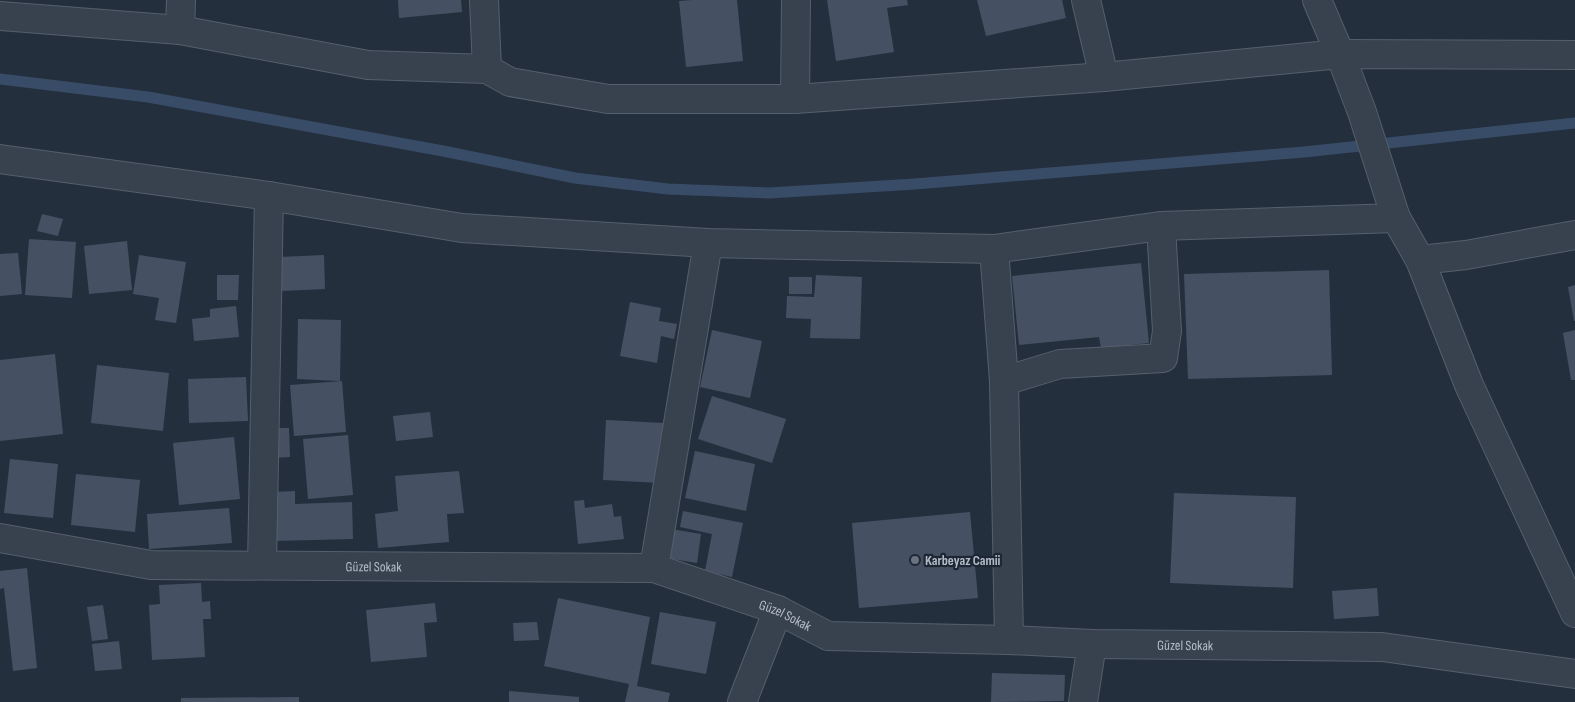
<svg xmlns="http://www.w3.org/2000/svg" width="1575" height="702" font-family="'Sofia Sans Condensed',sans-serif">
  <rect width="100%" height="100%" fill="#242f3e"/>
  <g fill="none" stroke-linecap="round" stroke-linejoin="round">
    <path stroke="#394c67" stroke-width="11" d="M 0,79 L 148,97 L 443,151 L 575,178 L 668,189 L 769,193 L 915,184 L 1304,152 L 1575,123"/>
  </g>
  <path fill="#455162" d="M 398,0 L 461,0 L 462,12 L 399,18 Z
    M 692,0 L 737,0 L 743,61 L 686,67 L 679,1 Z
    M 827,0 L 907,0 L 908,5 L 887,8 L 894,52 L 836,61 Z
    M 977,0 L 1062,0 L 1066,18 L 986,36 Z
    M 42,214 L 63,219 L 58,236 L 37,231 Z
    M 29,239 L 76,242 L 72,298 L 25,295 Z
    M 127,241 L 132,290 L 89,294 L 84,246 Z
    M 18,253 L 22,294 L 0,296 L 0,254 Z
    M 139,255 L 186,262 L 176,323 L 155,320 L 159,298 L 133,294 Z
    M 324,255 L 325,289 L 281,291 L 280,257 Z
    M 1141,263 L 1149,343 L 1101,348 L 1099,337 L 1019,345 L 1012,276 Z
    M 1329,270 L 1332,375 L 1188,379 L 1184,274 Z
    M 217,275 L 239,275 L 238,300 L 217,300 Z
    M 816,275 L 862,277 L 860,339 L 810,338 L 811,319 L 786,318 L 787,296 L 814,297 Z
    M 789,277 L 812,277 L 812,294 L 789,294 Z
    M 1575,285 L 1575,321 L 1574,321 L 1568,287 Z
    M 630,302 L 661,308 L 659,321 L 677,324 L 674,339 L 661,336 L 657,363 L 620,356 Z
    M 236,306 L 239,337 L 194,341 L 192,319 L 210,317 L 210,309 Z
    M 298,319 L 341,320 L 340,381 L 297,379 Z
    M 712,330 L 762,341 L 750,398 L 700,387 Z
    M 1575,330 L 1575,380 L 1571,380 L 1563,333 Z
    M 55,354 L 63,434 L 0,441 L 0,360 Z
    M 97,365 L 169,373 L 163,431 L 91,423 Z
    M 246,377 L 248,421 L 189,423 L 188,379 Z
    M 342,381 L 346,432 L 294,436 L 290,385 Z
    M 712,396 L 786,419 L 772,463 L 698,439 Z
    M 430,412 L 433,437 L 396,441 L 393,416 Z
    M 606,420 L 664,423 L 661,483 L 603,480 Z
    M 270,428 L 289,428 L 290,457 L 271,458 Z
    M 348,435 L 353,495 L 308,499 L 303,439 Z
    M 234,437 L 240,499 L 179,505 L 173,443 Z
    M 695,451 L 755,464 L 746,511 L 685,498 Z
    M 10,459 L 58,464 L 53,518 L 4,513 Z
    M 459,471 L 464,513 L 447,514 L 449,542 L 378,548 L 375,514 L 398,511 L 395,476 Z
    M 76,474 L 140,480 L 135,532 L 71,525 Z
    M 295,491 L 295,504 L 352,502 L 353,539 L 274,541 L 273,492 Z
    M 1174,493 L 1296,497 L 1293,588 L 1170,583 Z
    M 584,500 L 585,508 L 612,504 L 614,517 L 621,516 L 624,539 L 578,544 L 574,501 Z
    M 229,508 L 232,543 L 149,549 L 147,514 Z
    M 683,511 L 743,523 L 732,577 L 705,571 L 712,534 L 680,527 Z
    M 970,512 L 978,598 L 859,608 L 852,523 Z
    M 671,529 L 701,534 L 697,563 L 666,558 Z
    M 27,568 L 37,668 L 13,671 L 4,588 L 0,589 L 0,571 Z
    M 201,583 L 202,602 L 210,601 L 211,619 L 203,619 L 205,657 L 152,660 L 149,605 L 160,604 L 159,585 Z
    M 1377,588 L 1379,616 L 1334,619 L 1332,591 Z
    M 558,598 L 650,617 L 637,686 L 670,693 L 668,702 L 625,702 L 629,684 L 544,666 Z
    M 435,603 L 437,622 L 424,623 L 427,657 L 371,662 L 366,610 Z
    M 103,605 L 108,639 L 92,641 L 87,607 Z
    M 660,612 L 716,622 L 706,674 L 651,664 Z
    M 537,622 L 539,640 L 514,641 L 513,623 Z
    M 119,641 L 122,669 L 95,671 L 92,644 Z
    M 992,673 L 1065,675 L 1064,701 L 991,702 Z
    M 509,691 L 579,697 L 579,702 L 509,702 Z
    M 299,697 L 299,702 L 181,702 L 181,698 Z"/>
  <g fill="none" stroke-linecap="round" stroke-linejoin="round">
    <defs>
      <g id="street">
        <path d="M 484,0 L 487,69"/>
        <path d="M 1086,0 L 1104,77"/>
        <path d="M 1317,0 L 1340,54 L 1362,112 L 1396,218 L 1420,260 L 1469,385 L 1575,613"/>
        <path d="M 0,16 L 180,30 L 368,65 L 487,69 L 510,82 L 608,99 L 795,99 L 1104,77 L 1340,54 L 1575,55"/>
        <path d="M 180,30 L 181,0"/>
        <path d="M 795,99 L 796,0"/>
        <path d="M 0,159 L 269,196 L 462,228 L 708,243 L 994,249 L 1161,226 L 1396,218"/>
        <path d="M 994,249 L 1004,381 L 1009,640"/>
        <path d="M 1420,260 L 1466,255 L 1575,235"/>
        <path d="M 1004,381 L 1060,364 L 1163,358 L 1167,331 L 1161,226"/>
        <path id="s1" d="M 0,538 L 151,565 L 654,568 L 778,610 L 828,636 L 1009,640 L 1092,644 L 1382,647 L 1575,674"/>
        <path d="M 262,565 L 269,196"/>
        <path d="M 654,568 L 708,243"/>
        <path d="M 742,702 L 778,610"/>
        <path d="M 1083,702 L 1092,644"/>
      </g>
    </defs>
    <use href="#street" stroke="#565f6c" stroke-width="30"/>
    <use href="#street" stroke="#38414e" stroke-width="28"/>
  </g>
  <circle fill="#6b7280" stroke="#1d2633" stroke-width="2" cx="915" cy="560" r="5"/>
  <g text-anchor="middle" stroke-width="4.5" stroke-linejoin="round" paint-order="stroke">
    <g font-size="14" font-weight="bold" fill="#b4bcc9" stroke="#1d2633" text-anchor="start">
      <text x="925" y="565">Karbeyaz Camii</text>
    </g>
    <g font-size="14" fill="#b4bcc9" stroke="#1d2633">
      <text dy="5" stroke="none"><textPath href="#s1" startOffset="376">Güzel Sokak</textPath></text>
      <text dy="5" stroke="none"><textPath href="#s1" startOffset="796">Güzel Sokak</textPath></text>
      <text dy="5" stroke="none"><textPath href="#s1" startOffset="1201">Güzel Sokak</textPath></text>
    </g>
  </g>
</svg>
